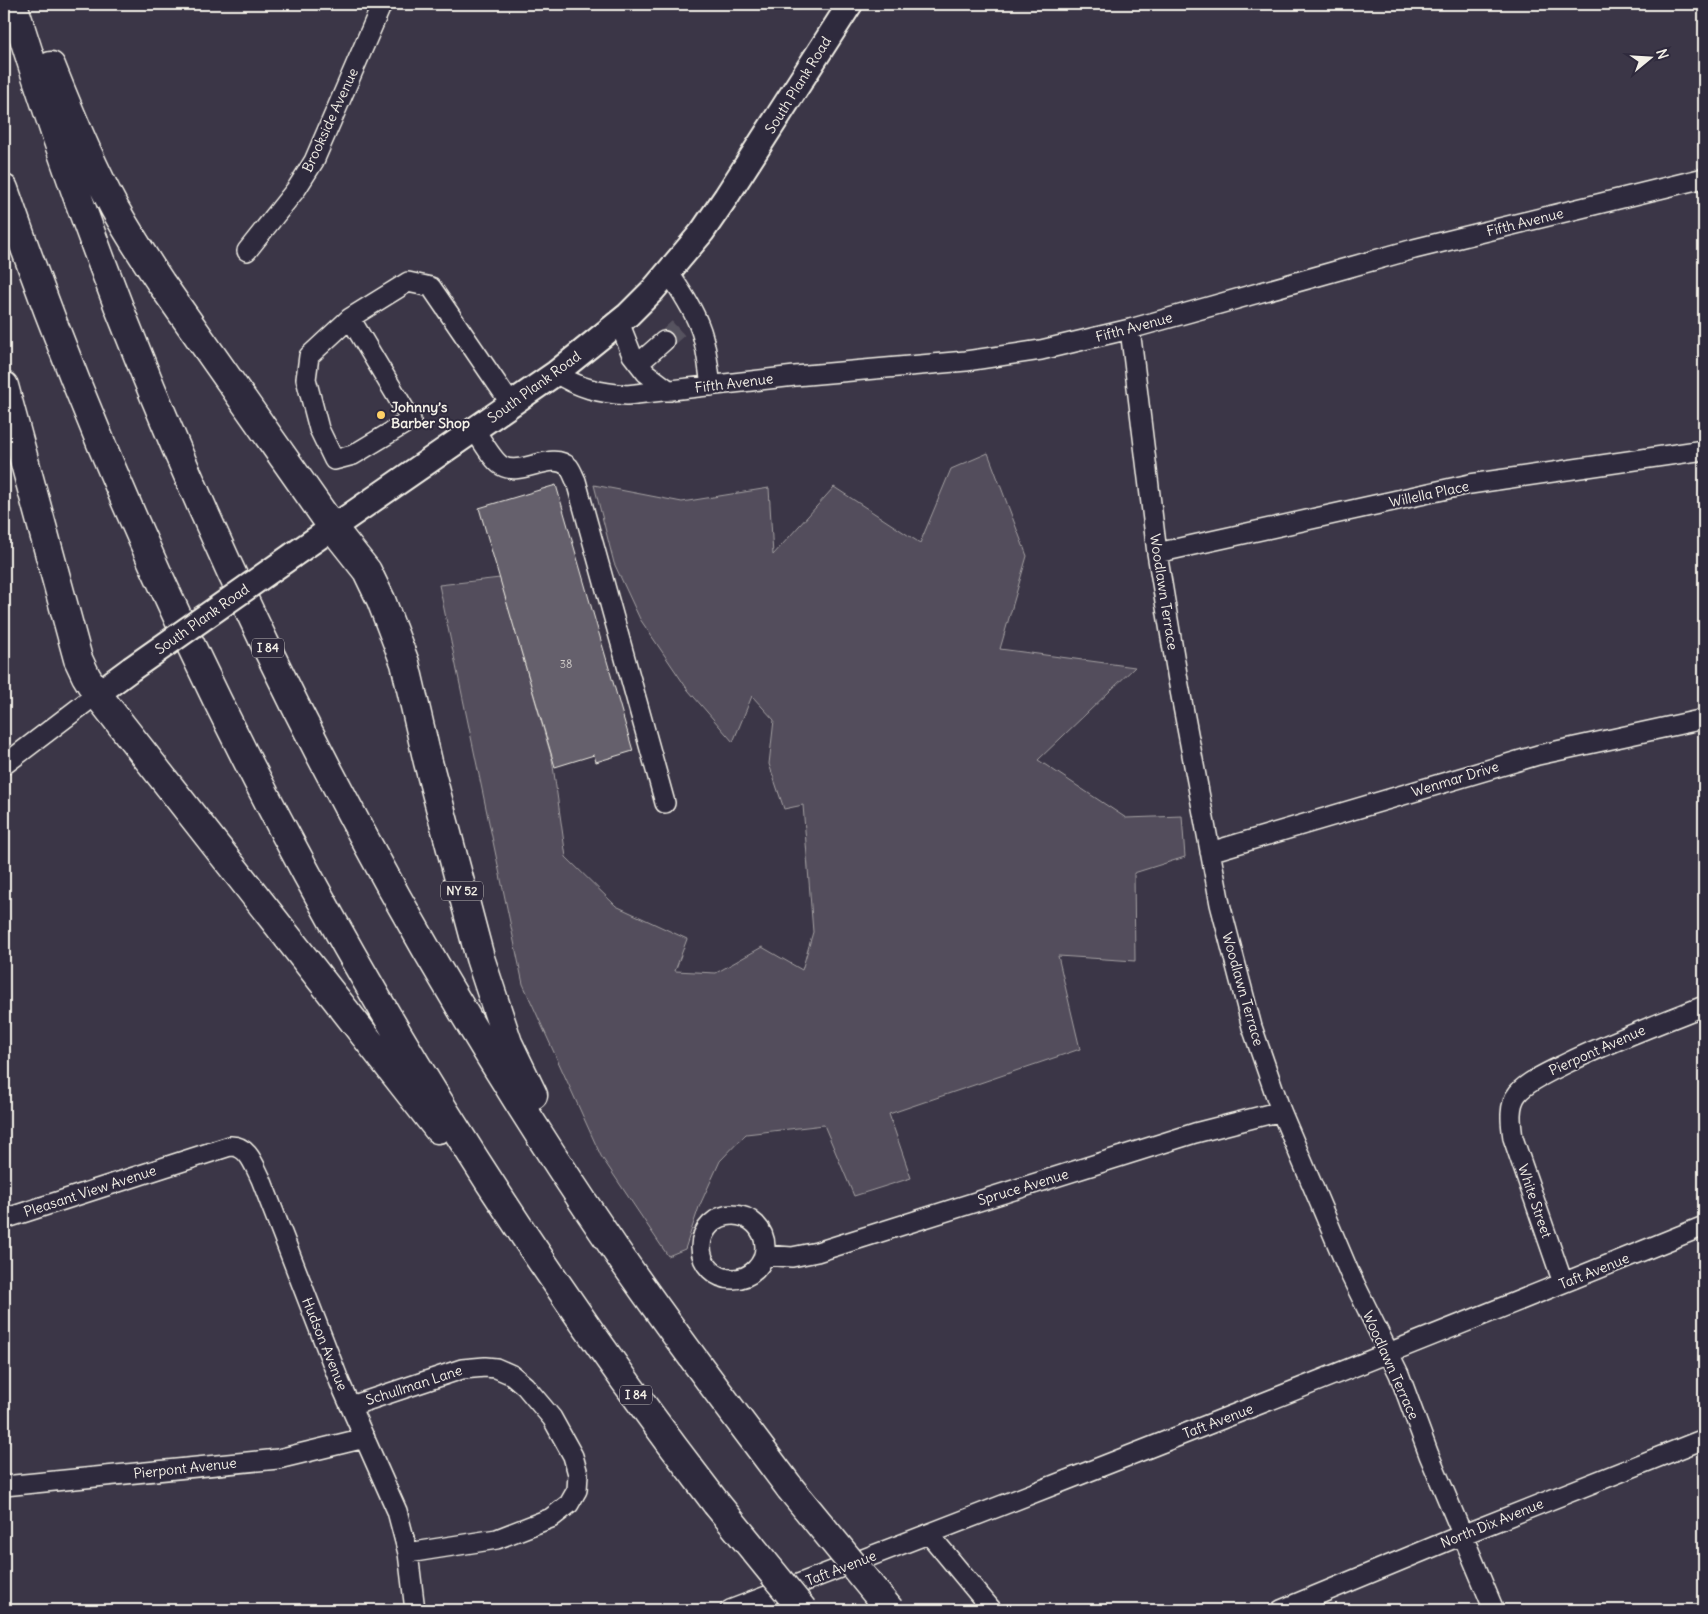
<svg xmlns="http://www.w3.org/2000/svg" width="1708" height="1614" font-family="Delius,sans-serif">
  <rect width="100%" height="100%" fill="#3b3647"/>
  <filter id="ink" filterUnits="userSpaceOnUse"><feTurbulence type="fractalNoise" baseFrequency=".02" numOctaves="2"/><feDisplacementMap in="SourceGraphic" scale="10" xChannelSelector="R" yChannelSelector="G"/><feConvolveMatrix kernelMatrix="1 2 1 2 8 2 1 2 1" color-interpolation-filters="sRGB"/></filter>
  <g filter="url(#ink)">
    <path fill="#534e5c" stroke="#a4a0a2" d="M 988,453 L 1027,556 L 1000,649 L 1135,667 L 1038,760 L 1126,818 L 1182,816 L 1185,857 L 1134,873 L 1135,961 L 1058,956 L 1080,1049 L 889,1114 L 911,1178 L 854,1196 L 824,1125 L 746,1134 L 720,1161 L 699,1207 L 685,1249 L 668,1256 L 601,1156 L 523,984 L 439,585 L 500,578 L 552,759 L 566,857 L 616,906 L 687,939 L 675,971 L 716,973 L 762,947 L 802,970 L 813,932 L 803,805 L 784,809 L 769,764 L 774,720 L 752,696 L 733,742 L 688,690 L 640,619 L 614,563 L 594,485 L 682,502 L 769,488 L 773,555 L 834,487 L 920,543 L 951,469 Z"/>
    <path fill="#65616c" stroke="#f4f1e8" d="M 556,485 L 633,751 L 596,762 L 594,755 L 555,767 L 479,508 Z"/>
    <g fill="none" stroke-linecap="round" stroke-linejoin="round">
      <path stroke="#57525f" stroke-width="19" stroke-dasharray="19 9" stroke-linecap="butt" d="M 664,341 L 684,323"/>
      <defs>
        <path id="minor" d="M 247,251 L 297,188 L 314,161 L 382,4
          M 669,273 C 680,290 693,308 700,328 C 707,346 708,367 711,386
          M 350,318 L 309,356 L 306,379 L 319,429 L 334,460 L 353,455 L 411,420 L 350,318 L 408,282 L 431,287 L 511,404
          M 619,322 L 632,355 L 646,373 L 670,391
          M 1130,329 L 1157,553 L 1178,680 L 1220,904 L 1252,1027 L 1281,1111 L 1349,1272 L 1399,1374 L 1429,1455 L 1494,1610
          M 639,363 L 664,341
          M 556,373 C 578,388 600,393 627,395 L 795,376 L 966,361 L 1041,350 L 1130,329 L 1414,249 L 1704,178
          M 474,429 C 481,439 493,461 502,466 C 522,477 552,450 569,467 C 572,471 574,477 576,481 L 665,803
          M 1157,553 L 1470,484 L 1704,450
          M 4,765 L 97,694
          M 1210,852 L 1538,755 L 1704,719
          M701 1247a32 32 0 1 1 64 0a32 32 0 1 1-64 0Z
          M 4,1219 L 230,1146 C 248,1145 254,1165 261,1179 L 340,1383 L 397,1511 L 408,1553 L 415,1610
          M 764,1255 L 792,1257 L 817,1252 L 1195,1133 L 1281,1111
          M 1563,1283 L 1513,1138 C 1511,1124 1508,1105 1518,1093 C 1528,1081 1553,1070 1567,1063 C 1612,1041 1658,1024 1704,1006
          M 351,1406 L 462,1369 L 485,1367 L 496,1368 L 512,1375 L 525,1386 L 552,1418 L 573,1456 L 578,1474 L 577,1490 L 569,1504 L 551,1518 L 497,1539 L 408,1553
          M 4,1486 L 278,1459 L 365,1438
          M 929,1534 L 992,1610
          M 730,1610 C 1056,1486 1381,1357 1704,1226
          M 1281,1610 L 1462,1535 L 1704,1439"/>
        <path id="major" d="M 293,555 L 556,373 L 628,315 L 653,290 L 702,232 L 726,197 L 850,4
          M 97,694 L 131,669"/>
        <path id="highway" d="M 13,4 C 150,445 354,868 615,1249 C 671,1331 731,1409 790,1488
          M 51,66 C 70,114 90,163 115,209 C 129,234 145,259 161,283 L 333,528 L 367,571 L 381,600 L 405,663 L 428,762 L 480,958 L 508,1043 L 533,1095
          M 4,189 C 168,661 411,1107 716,1503
          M 4,386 L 78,659 L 86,676 L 97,694 L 438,1129"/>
      </defs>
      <use href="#minor" stroke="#f4f1e8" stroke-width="22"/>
      <use href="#major" stroke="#f4f1e8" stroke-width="28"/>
      <use href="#highway" stroke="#f4f1e8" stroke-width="31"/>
      <use href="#minor" stroke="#2f2a3d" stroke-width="19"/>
      <use href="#major" stroke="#2f2a3d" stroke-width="24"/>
      <use href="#highway" stroke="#2f2a3d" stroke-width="28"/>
      <defs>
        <path id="major-bridge" d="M 131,669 L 293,555"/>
        <path id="highway-bridge" d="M 790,1488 L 890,1610
          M 716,1503 L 803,1610"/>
      </defs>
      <use href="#major-bridge" stroke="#f4f1e8" stroke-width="28" stroke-linecap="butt"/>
      <use href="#highway-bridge" stroke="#f4f1e8" stroke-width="31" stroke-linecap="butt"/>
      <use href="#major-bridge" stroke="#2f2a3d" stroke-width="24"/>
      <use href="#highway-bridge" stroke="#2f2a3d" stroke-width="28"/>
    </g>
  </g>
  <circle fill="#ffd166" stroke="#2f2a3d" stroke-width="2" cx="381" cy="415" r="5"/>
  <g text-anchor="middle" stroke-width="4" stroke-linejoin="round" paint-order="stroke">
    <g font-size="11" fill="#d0cdc9">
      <text x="566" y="668">38</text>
    </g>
    <g fill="#2f2a3d" stroke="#b9b5b5" stroke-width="1">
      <rect x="252" y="638.5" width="32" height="19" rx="4"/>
      <rect x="441" y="881.5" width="42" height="19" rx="4"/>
      <rect x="620" y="1385.5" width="32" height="19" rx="4"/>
    </g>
    <g font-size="12" font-weight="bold" fill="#f4f1e8">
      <text x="268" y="652">I 84</text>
      <text x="462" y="895">NY 52</text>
      <text x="636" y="1399">I 84</text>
    </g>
    <g font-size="14" fill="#f4f1e8" stroke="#2f2a3d">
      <text transform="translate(798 85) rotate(-58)" y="5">South Plank Road</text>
      <text transform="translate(330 120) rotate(-65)" y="5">Brookside Avenue</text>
      <text transform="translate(1525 222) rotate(-14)" y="5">Fifth Avenue</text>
      <text transform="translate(1134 327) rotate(-15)" y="5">Fifth Avenue</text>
      <text transform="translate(734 383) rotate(-7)" y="5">Fifth Avenue</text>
      <text transform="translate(534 387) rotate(-36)" y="5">South Plank Road</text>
      <text transform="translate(1429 494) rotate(-12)" y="5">Willella Place</text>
      <text transform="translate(1164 592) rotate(81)" y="5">Woodlawn Terrace</text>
      <text transform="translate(202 619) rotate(-35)" y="5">South Plank Road</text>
      <text transform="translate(1455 779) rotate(-17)" y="5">Wenmar Drive</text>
      <text transform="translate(1243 989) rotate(74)" y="5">Woodlawn Terrace</text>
      <text transform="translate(1597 1050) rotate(-24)" y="5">Pierpont Avenue</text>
      <text transform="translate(1023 1187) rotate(-17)" y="5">Spruce Avenue</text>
      <text transform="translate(90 1191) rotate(-18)" y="5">Pleasant View Avenue</text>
      <text transform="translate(1535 1201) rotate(71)" y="5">White Street</text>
      <text transform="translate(1594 1271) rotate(-22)" y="5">Taft Avenue</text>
      <text transform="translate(325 1344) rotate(68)" y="5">Hudson Avenue</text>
      <text transform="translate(1391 1365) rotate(66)" y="5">Woodlawn Terrace</text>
      <text transform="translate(414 1385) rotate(-18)" y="5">Schullman Lane</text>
      <text transform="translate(1218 1421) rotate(-21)" y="5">Taft Avenue</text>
      <text transform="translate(185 1468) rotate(-6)" y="5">Pierpont Avenue</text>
      <text transform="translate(1492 1523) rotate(-22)" y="5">North Dix Avenue</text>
      <text transform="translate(841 1568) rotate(-21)" y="5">Taft Avenue</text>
    </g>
    <g font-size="14" font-weight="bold" fill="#f4f1e8" stroke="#2f2a3d" text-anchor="start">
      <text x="391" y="412">Johnny’s<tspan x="391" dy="16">Barber Shop</tspan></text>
    </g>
  </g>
  <rect width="1708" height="1614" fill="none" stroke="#2f2a3d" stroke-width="20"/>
  <rect x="10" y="10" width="1688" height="1594" fill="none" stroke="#f4f1e8" stroke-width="2" filter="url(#ink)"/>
  <g transform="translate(1650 58) rotate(72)" stroke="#2f2a3d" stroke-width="4" paint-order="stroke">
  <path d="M0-4L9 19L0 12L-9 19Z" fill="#f4f1e8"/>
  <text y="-8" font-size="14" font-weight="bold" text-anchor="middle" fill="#f4f1e8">N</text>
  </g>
</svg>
